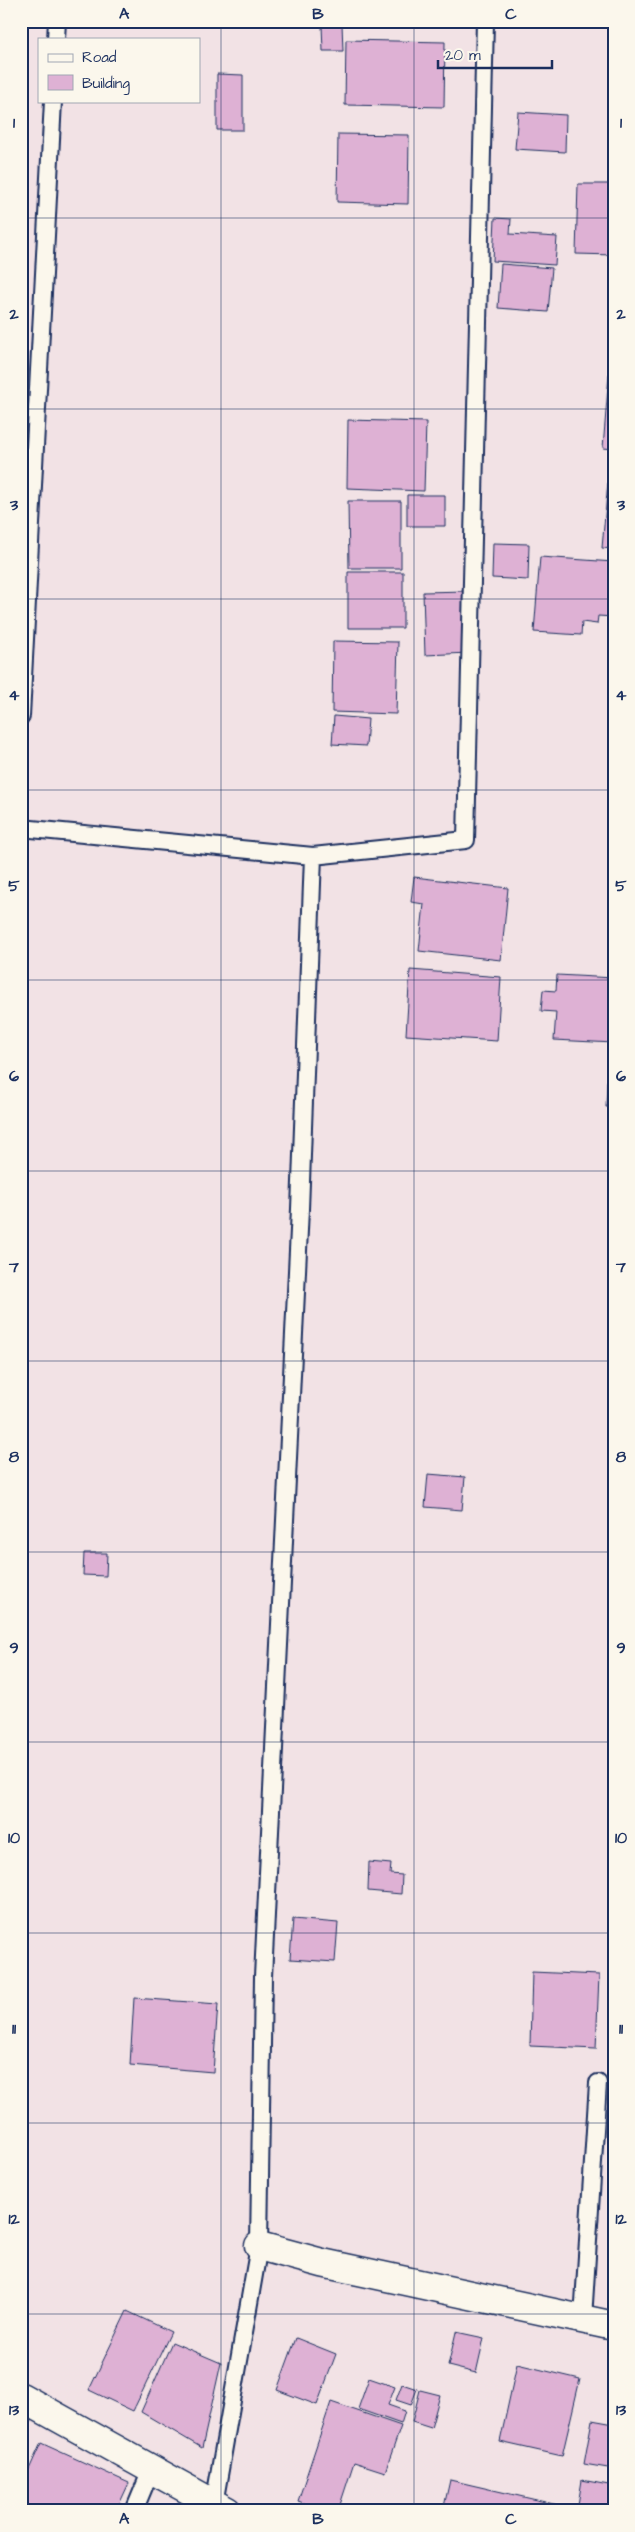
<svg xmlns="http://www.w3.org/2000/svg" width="635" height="2532" font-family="'Architects Daughter',sans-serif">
  <rect width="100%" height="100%" fill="#f2e2e5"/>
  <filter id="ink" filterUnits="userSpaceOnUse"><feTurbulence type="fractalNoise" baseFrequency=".02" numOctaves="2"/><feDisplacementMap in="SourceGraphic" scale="10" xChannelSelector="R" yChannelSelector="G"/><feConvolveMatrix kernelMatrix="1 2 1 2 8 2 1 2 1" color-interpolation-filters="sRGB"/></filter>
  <g filter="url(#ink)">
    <path fill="#deb1d4" stroke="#1b2f5e" d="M 342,24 L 343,51 L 323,51 L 322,25 Z
      M 346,40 L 445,42 L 444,107 L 345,105 Z
      M 217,74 L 243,75 L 243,130 L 217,130 Z
      M 518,112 L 566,115 L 565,152 L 515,149 Z
      M 338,134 L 409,135 L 408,204 L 337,202 Z
      M 578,184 L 614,184 L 614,255 L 576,254 Z
      M 495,218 L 511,219 L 510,234 L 557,237 L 555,265 L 493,261 Z
      M 501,264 L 552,268 L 548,312 L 498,308 Z
      M 609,374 L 614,375 L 614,449 L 603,448 Z
      M 348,420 L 426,422 L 424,491 L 347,488 Z
      M 608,481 L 614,482 L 614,549 L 602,548 Z
      M 407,495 L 445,495 L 445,526 L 407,526 Z
      M 348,501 L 401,501 L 401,568 L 349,568 Z
      M 493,543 L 529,544 L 528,580 L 492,578 Z
      M 540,557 L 614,562 L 614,617 L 598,616 L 597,624 L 582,622 L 581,635 L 534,632 Z
      M 348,572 L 403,572 L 403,628 L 348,628 Z
      M 467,591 L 469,653 L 425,655 L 423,592 Z
      M 333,641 L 398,642 L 396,714 L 332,712 Z
      M 334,716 L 368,719 L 366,746 L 332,744 Z
      M 414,877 L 508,888 L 501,960 L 419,951 L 424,904 L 411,902 Z
      M 410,970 L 501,977 L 497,1041 L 406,1035 Z
      M 557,975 L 614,978 L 614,1043 L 554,1040 L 556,1012 L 541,1011 L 543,990 L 556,991 Z
      M 607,1081 L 614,1081 L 614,1107 L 606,1107 Z
      M 428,1474 L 465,1477 L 462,1510 L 425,1507 Z
      M 84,1553 L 107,1553 L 106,1576 L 83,1575 Z
      M 369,1862 L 391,1864 L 390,1874 L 402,1875 L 401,1894 L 368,1891 Z
      M 293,1919 L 338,1923 L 335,1962 L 290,1959 Z
      M 532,1972 L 599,1975 L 596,2049 L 530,2046 Z
      M 134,1998 L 218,2004 L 213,2072 L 130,2065 Z
      M 127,2311 L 171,2332 L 133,2411 L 89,2390 Z
      M 456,2332 L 484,2338 L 476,2373 L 448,2366 Z
      M 296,2338 L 336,2354 L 317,2405 L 277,2390 Z
      M 172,2342 L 221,2363 L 202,2448 L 141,2412 Z
      M 517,2364 L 580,2379 L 562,2456 L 500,2442 Z
      M 369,2378 L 395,2387 L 388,2405 L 405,2411 L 401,2424 L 358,2409 Z
      M 402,2384 L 417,2389 L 411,2405 L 396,2400 Z
      M 420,2390 L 440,2395 L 431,2428 L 412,2422 Z
      M 331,2402 L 401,2426 L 385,2472 L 354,2462 L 338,2511 L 326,2511 L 298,2501 Z
      M 21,2414 L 32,2420 L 21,2445 Z
      M 592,2420 L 614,2424 L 614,2469 L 584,2464 Z
      M 41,2443 L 129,2483 L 116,2511 L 55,2511 L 47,2507 L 45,2511 L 41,2511 L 21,2502 L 21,2487 Z
      M 450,2480 L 571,2508 L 570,2511 L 443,2511 Z
      M 582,2480 L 614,2486 L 614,2511 L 577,2511 Z
      M 372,2504 L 389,2511 L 369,2511 Z"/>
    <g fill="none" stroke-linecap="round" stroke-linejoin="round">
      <defs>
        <path id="lane" d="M 56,39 L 57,21
          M 21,716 L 53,101
          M 21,828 L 313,856 L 466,840 L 485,21
          M 583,2319 L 598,2083
          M 214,2504 L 259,2246 L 263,1977 L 300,1209 L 313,856
          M 134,2511 L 151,2470"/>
        <path id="street" d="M 259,2246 L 322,2263 L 614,2326"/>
        <path id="secondary" d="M 21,2397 L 227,2511"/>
      </defs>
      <use href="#lane" stroke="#1b2f5e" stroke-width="20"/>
      <use href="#street" stroke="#1b2f5e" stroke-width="31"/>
      <use href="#secondary" stroke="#1b2f5e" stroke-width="31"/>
      <use href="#lane" stroke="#fbf7ec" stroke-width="16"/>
      <use href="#street" stroke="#fbf7ec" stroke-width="28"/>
      <use href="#secondary" stroke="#fbf7ec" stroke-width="28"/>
    </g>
  </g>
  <path fill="none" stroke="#1b2f5e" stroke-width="1" stroke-opacity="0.55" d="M 221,21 L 221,2511M 414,21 L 414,2511M 21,218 L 614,218M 21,409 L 614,409M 21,599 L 614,599M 21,790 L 614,790M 21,980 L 614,980M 21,1171 L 614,1171M 21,1361 L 614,1361M 21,1552 L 614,1552M 21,1742 L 614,1742M 21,1933 L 614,1933M 21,2123 L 614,2123M 21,2314 L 614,2314"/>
  <rect width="635" height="2532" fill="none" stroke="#fbf7ec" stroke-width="55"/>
  <rect x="38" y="38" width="162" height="65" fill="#fbf7ec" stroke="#a1a7b3"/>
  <rect x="48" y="54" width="25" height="8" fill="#fbf7ec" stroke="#a1a7b3"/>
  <text x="82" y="62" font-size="15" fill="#1b2f5e">Road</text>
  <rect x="48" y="75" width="25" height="15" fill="#deb1d4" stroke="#a1a7b3"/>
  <text x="82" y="88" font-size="15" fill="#1b2f5e">Building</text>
  <path d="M438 60v8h114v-8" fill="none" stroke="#1b2f5e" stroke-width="2.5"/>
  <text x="445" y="60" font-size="15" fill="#1b2f5e" stroke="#fbf7ec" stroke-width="4" paint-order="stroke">20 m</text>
  <rect x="28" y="28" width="580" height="2476" fill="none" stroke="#1b2f5e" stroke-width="2"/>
  <g font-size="16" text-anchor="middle" font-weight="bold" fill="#1b2f5e">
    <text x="124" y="19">A</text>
    <text x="318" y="19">B</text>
    <text x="511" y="19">C</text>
    <text x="14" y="128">1</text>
    <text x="621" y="128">1</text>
    <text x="14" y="319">2</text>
    <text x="621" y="319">2</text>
    <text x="14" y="510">3</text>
    <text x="621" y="510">3</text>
    <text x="14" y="700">4</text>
    <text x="621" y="700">4</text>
    <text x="14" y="891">5</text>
    <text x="621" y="891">5</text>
    <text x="14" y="1081">6</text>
    <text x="621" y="1081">6</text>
    <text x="14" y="1272">7</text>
    <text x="621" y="1272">7</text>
    <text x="14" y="1462">8</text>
    <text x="621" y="1462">8</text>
    <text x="14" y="1653">9</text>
    <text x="621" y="1653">9</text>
    <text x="14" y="1843">10</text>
    <text x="621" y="1843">10</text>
    <text x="14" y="2034">11</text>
    <text x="621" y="2034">11</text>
    <text x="14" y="2224">12</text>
    <text x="621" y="2224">12</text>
    <text x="14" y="2415">13</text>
    <text x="621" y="2415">13</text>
    <text x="124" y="2524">A</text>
    <text x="318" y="2524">B</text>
    <text x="511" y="2524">C</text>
  </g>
</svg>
